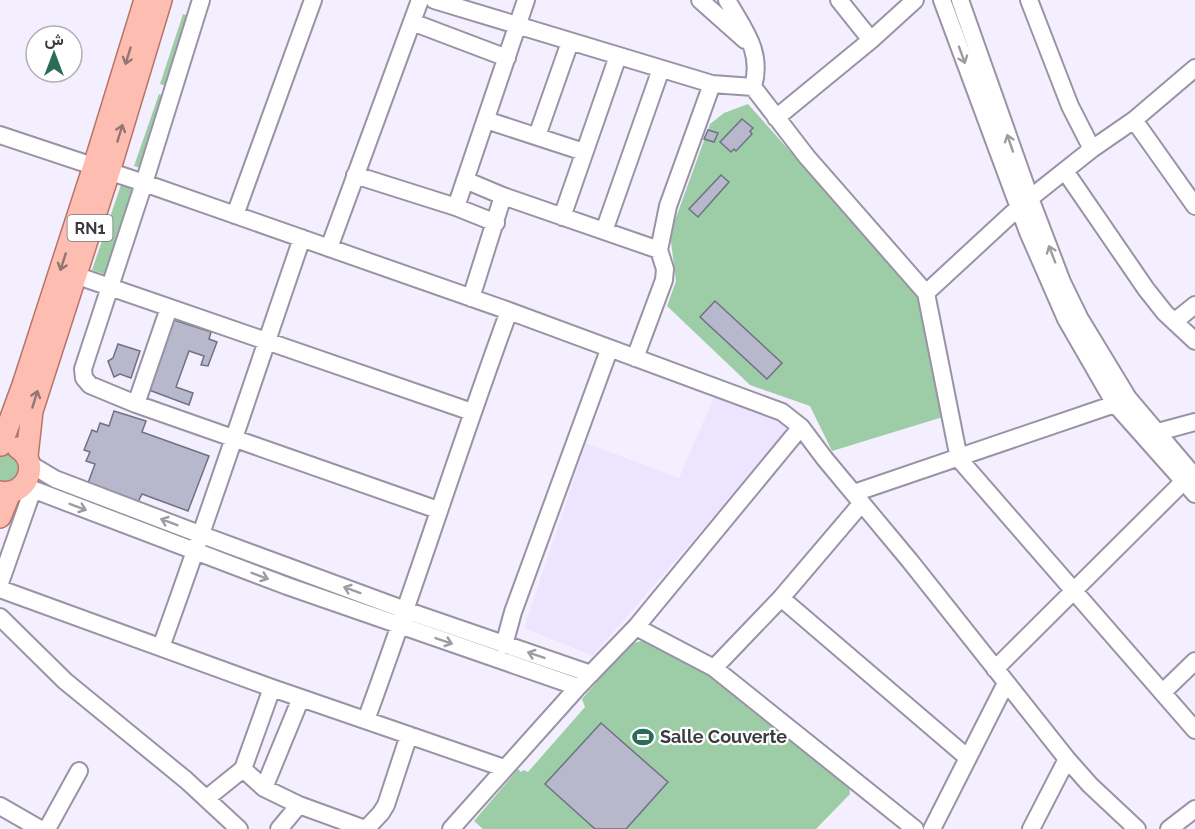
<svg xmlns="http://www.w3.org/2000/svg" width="1195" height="829" font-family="Raleway,Vazirmatn,sans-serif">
  <rect width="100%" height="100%" fill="#f4effe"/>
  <path fill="#ede5ff" d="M 714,397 L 775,418 L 788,430 L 593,656 L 524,628 L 586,443 L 679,478 Z"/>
  <path fill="#9ccda7" d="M 183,14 L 204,21 L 182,91 L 160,84 Z
    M 159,94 L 179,101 L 154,173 L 134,166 Z
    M 748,104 L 925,303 L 943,417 L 832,451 L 810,406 L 750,385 L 667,306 L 676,281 L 670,234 L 710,124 L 724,113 Z
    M 121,185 L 137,191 L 107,275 L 92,270 Z
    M 7,454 C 21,459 21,470 14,480 L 0,483 L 0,455 Z
    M 645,640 L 714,679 L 753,708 L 849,784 L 850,794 L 816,829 L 483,829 L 474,821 L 518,769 L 521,772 L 524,770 L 528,772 L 585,707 L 582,699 L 630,644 Z"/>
  <path fill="#b7b8cb" stroke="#707182" stroke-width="1.5" d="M 742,119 L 753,128 L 750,131 L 752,134 L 736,151 L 734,149 L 731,152 L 720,142 Z
    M 708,130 L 718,133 L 714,142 L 704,139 Z
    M 721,175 L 729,182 L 698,217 L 689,209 Z
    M 715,301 L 782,363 L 767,379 L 700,317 Z
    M 174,320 L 211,332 L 209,339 L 217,342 L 208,366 L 201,365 L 204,356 L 189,351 L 176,387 L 193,393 L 189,405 L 149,390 Z
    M 118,344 L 140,351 L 131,378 L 120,374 L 114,377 L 108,361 L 113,358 Z
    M 114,411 L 146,421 L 142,432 L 209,456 L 188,511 L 142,494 L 138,502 L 88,483 L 95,464 L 86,461 L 90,452 L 84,450 L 92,430 L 97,432 L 100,423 L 109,426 Z
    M 601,723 L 668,782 L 626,829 L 595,829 L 545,784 Z"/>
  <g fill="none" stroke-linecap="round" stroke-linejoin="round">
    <defs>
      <path id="minor" d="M 201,0 L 144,183 L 83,369 L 84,378 L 90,385 L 136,404 L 438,510
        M 434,0 L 712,84 L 753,87
        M 700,0 L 745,40
        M 727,0 C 744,30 763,51 753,87 L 807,157 L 926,293 L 959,459 L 1195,730
        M 839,0 L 871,40
        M 942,0 L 1028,232 L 1066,319 L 1115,404 L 1195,494
        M 960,0 L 1030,198 L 1062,282 L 1080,319 L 1128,398 L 1195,477
        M 1029,0 L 1070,106 L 1092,149
        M 412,22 L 507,58
        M 776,118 L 871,40 L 915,0
        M 486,120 L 584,152
        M 1134,120 L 1195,206
        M 0,135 L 144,183 L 509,311 L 782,412 L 801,427 L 825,459 L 910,561 L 1067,759 L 1090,785 L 1137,829
        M 537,136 L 570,42
        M 1065,171 L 1146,289 L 1165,313 L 1195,341
        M 355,175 L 456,207 L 496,223
        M 465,180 L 503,196 L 659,250
        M 456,207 L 526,0
        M 235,215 L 313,0
        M 562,217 L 618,56
        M 604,231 L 661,69
        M 329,248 L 420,0
        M 75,275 L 472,412
        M 926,293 L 1019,207 L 1092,149 L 1134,120 L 1195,68
        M 471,298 L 503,196
        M 1175,321 L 1195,305
        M 635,358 L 664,280 L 665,269 L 659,250 L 668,206 L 712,84
        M 136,404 L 169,308
        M 1147,435 L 1195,422
        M 30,464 L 55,479 L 202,535 L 405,610 L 591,674
        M 24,486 L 287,586 L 578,687
        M 854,493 L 1115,404
        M 0,583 L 33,489
        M 0,589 L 272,688 L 504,768
        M 781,598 L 968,758
        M 0,617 L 65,681 L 186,780 L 239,829
        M 636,627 L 714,668 L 915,829
        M 504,645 L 513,612 L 609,350
        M 161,647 C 210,512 255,375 302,238
        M 714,668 L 781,598 L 861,504
        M 995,669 L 1184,481
        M 1163,692 L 1195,661
        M 366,720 C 416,584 459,447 509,311
        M 243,769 L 272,688
        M 264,788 L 301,698
        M 207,798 L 243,769 L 264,788 L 299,805 L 365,829
        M 0,806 L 40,829
        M 47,829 L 79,771
        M 279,829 L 299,805
        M 366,829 L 381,813 L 386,805 L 409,735
        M 451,829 L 578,687 L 636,627 L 801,427
        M 932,829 L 1006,683
        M 1031,829 L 1067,759
        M 1169,829 L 1195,809"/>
      <path id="major" d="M 1,445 L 23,385 L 94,166 L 145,0
        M 27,456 L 32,411 L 109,172 L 161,0
        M 0,492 C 27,497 41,463 18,448
        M 0,517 L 10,493"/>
    </defs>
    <use href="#minor" stroke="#9993a5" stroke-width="20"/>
    <use href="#major" stroke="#b87368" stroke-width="24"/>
    <use href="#minor" stroke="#fff" stroke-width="16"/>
    <use href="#major" stroke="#fdbeb1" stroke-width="21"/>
  </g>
  <defs><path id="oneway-shaft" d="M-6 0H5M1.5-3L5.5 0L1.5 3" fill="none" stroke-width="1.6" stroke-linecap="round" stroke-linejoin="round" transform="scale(1.5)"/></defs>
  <g stroke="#9e9ca0">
    <use href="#oneway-shaft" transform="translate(962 55) rotate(70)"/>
    <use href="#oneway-shaft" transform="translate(1010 143) rotate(-109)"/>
    <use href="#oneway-shaft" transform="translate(1052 254) rotate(-111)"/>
    <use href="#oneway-shaft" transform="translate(78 507) rotate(21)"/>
    <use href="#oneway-shaft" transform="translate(169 522) rotate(-159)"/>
    <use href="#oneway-shaft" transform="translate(260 576) rotate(21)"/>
    <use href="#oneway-shaft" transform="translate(352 590) rotate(-160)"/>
    <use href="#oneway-shaft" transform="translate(444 641) rotate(19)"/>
    <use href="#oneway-shaft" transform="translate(536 655) rotate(-161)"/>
  </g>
  <g stroke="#937573">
    <use href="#oneway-shaft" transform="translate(128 56) rotate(107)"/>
    <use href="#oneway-shaft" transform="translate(120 133) rotate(-73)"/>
    <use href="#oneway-shaft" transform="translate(63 262) rotate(108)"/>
    <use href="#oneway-shaft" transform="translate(35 399) rotate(-73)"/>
  </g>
  <defs>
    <symbol id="stadium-bare" viewBox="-9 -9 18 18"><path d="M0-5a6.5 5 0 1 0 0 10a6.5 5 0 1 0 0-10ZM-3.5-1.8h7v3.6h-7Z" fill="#2a6b5a" stroke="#fff" stroke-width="2.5" paint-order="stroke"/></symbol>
  </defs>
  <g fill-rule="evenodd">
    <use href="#stadium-bare" x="628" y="722" width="30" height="30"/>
  </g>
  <g text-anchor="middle" stroke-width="4.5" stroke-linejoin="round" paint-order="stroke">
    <rect fill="#fff" stroke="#76757a" stroke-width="1.5" x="67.5" y="215" width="45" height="26" rx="4.5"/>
    <g font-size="16" font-weight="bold" fill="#3c3a41">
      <text x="90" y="234">RN1</text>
    </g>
    <g font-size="18" font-weight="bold" fill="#3c3a41" stroke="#fff" text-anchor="start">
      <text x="660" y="743">Salle Couverte</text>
    </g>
  </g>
  <g transform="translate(54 54)"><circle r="28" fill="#ffffff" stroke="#b1b0b3" stroke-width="1.5"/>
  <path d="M0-4.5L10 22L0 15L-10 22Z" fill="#2a6b5a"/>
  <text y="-9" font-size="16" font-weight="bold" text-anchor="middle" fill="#3c3a41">ش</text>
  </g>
</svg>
